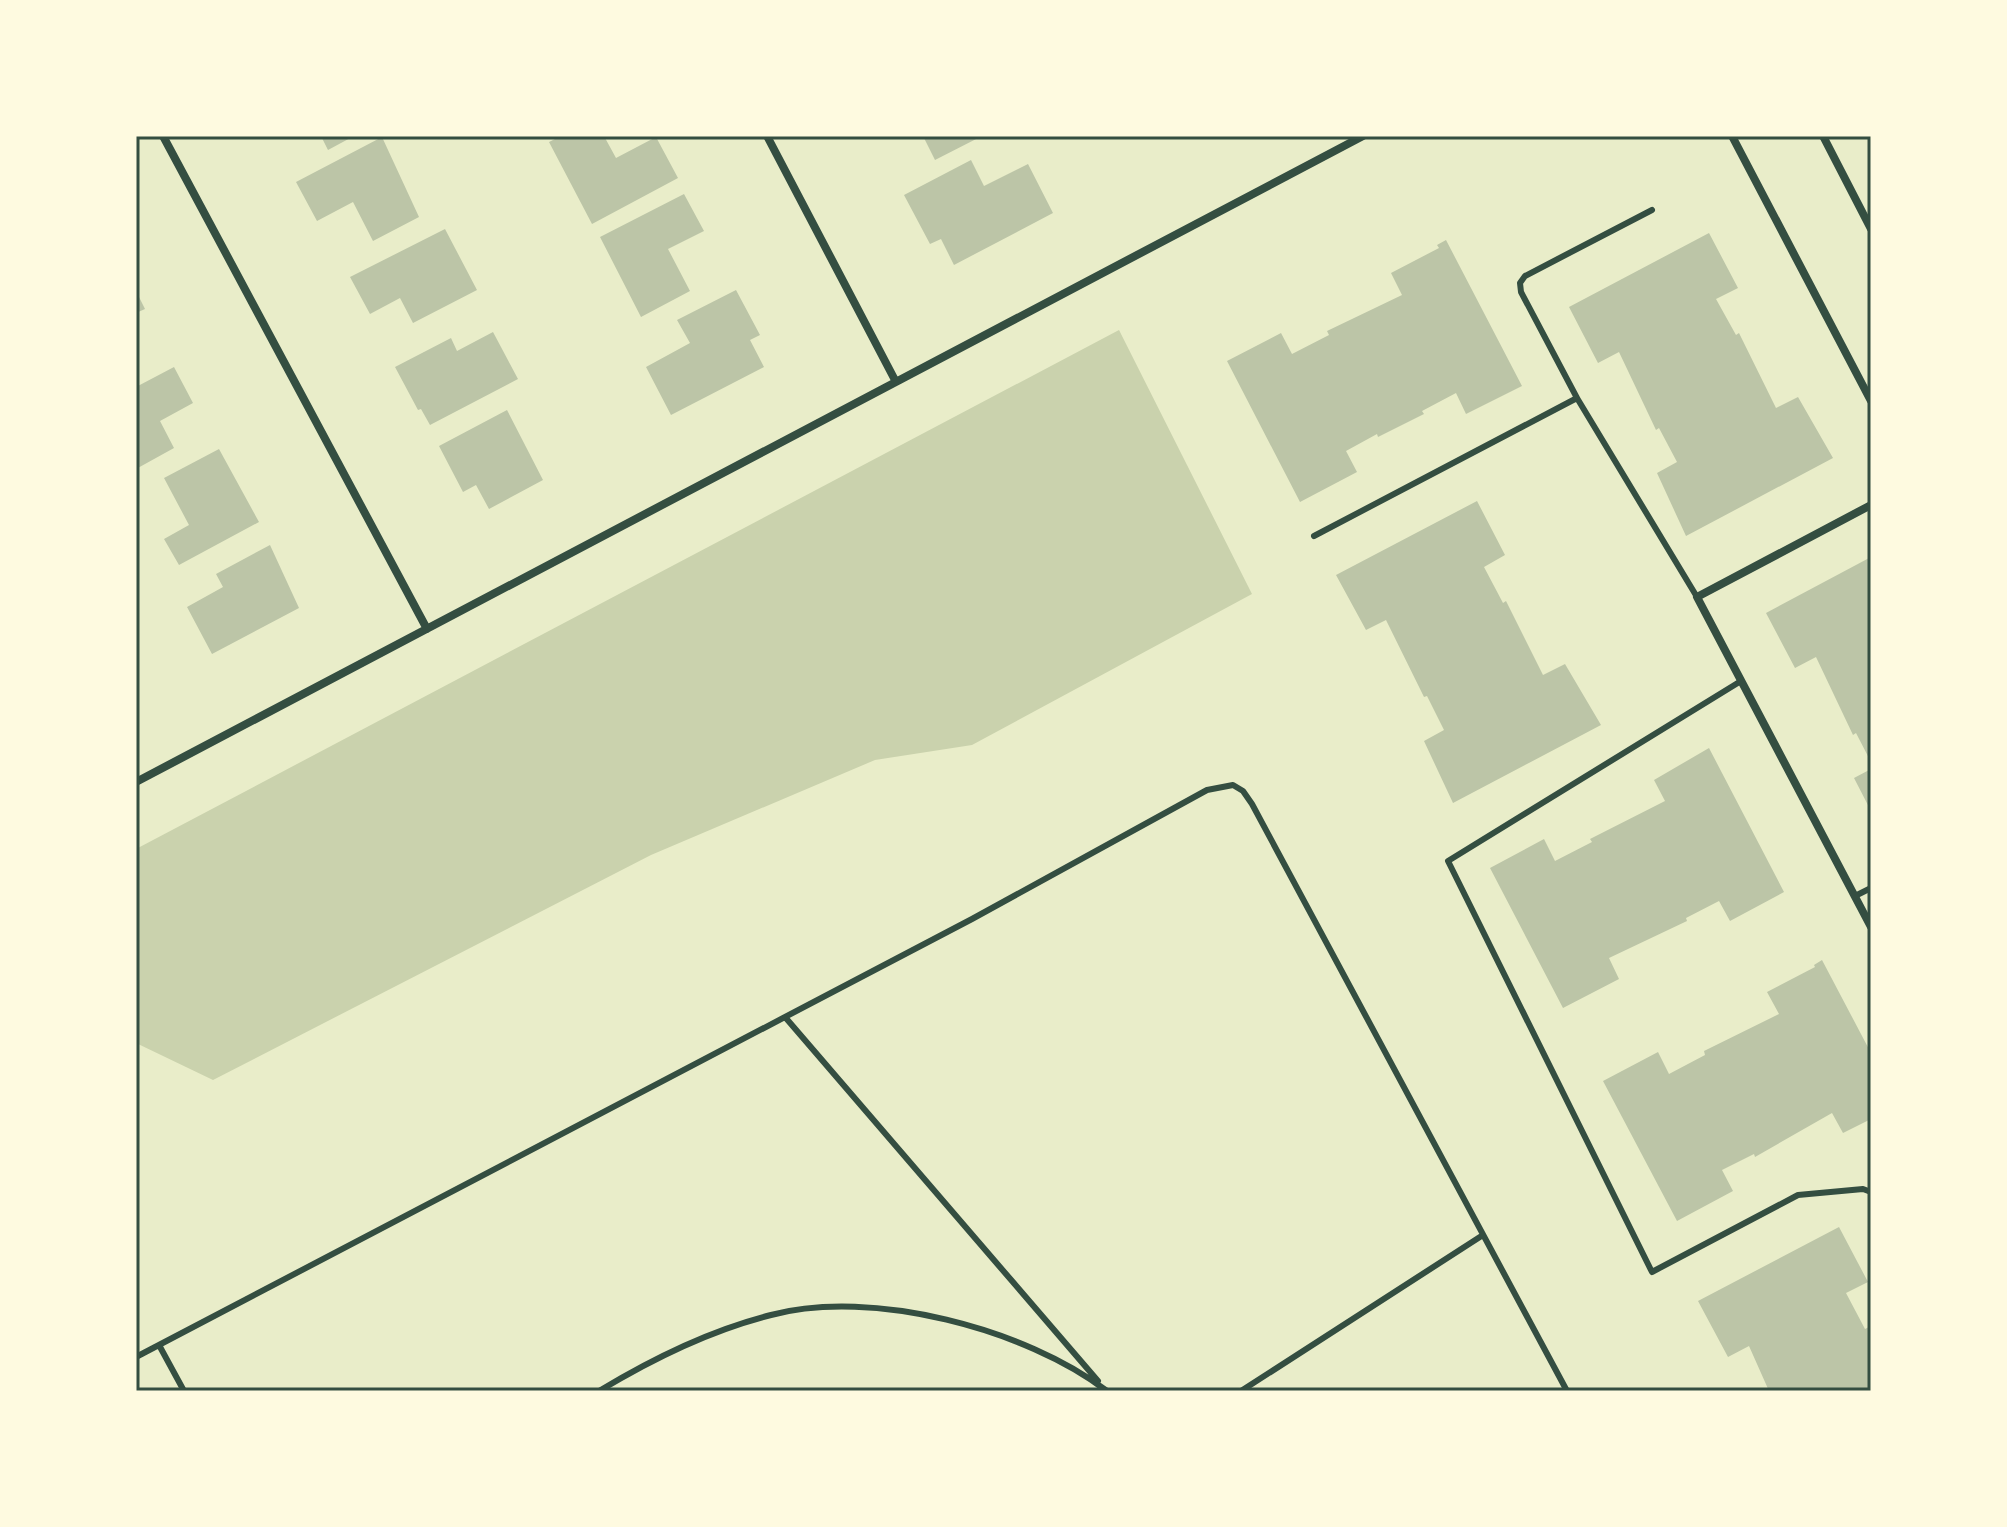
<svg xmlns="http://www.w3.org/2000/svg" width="2007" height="1527" font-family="'Exo 2',sans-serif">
  <rect width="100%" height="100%" fill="#e9edc9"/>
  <path fill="#cad2ad" d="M 1119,330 L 1252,594 L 972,745 L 875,760 L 651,855 L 213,1080 L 136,1043 L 136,849 Z"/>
  <path fill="#bcc5a7" d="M 321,136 L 354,136 L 328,150 Z
    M 561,136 L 604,136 L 616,158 L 656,137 L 678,178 L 592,224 L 549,142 Z
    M 923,136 L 982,136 L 935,160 Z
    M 382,137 L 419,217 L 373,241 L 353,202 L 317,221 L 296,182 Z
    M 971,160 L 984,186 L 1028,164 L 1053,213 L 954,265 L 941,239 L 930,244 L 904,195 Z
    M 684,194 L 704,231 L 668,249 L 690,291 L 641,317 L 600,237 Z
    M 445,229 L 477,290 L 413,323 L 400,298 L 370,314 L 350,277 Z
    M 1709,233 L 1738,288 L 1716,299 L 1736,335 L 1739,333 L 1776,408 L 1798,397 L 1833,458 L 1686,536 L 1657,473 L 1677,462 L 1659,428 L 1656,430 L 1619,352 L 1598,363 L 1569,307 Z
    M 1446,240 L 1522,386 L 1466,414 L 1456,393 L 1422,411 L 1424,414 L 1378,437 L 1377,434 L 1346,451 L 1357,472 L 1300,502 L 1227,361 L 1281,333 L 1292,354 L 1329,335 L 1327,331 L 1402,295 L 1391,273 L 1439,248 L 1437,245 Z
    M 736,290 L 760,335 L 750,340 L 764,367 L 671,415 L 646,367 L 690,343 L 677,320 Z
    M 136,291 L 145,309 L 136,313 Z
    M 493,332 L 518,379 L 430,425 L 421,409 L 418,410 L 395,367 L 451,338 L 457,351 Z
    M 174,367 L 193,403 L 160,421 L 174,448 L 136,469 L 136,387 Z
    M 507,410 L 543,480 L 489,509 L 476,485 L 463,492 L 439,446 Z
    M 219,449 L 259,522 L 179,565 L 164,539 L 189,525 L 164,478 Z
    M 1477,501 L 1505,555 L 1484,567 L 1503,603 L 1506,601 L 1543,675 L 1565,664 L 1601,725 L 1453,803 L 1424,741 L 1444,730 L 1427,696 L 1424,697 L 1386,620 L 1366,630 L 1336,575 Z
    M 270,545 L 299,608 L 212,654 L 187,607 L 223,587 L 216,574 Z
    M 1871,557 L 1871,762 L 1856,733 L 1853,735 L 1816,657 L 1795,668 L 1766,613 Z
    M 1709,748 L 1784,892 L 1730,921 L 1719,901 L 1686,918 L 1687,921 L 1609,958 L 1619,979 L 1563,1008 L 1490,868 L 1544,839 L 1555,861 L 1592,842 L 1590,839 L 1665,801 L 1654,780 Z
    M 1871,769 L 1871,811 L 1854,778 Z
    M 1822,960 L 1871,1053 L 1871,1119 L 1843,1133 L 1832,1113 L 1755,1157 L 1754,1154 L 1722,1170 L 1733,1191 L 1677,1221 L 1603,1081 L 1658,1052 L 1669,1074 L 1705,1055 L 1704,1051 L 1779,1014 L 1767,992 L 1815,967 L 1814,965 Z
    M 1839,1227 L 1868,1282 L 1846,1293 L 1865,1329 L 1869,1327 L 1871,1332 L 1871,1391 L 1769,1391 L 1749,1346 L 1728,1357 L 1698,1301 Z"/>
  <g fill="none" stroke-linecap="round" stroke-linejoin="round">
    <path stroke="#344e41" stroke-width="6" d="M 1652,210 L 1525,276 L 1520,283 L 1521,292 L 1577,398 L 1697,597
      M 1314,536 L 1577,398
      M 1741,681 L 1448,861 L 1652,1272 L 1798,1195 L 1863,1189 L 1871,1192
      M 1855,896 L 1871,888
      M 785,1017 L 1098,1381
      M 159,1345 L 184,1391
      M 136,1357 L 972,919 L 1207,790 L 1233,785 L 1243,791 L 1252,804 L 1567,1391
      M 599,1391 C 652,1359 711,1330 771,1315 C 872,1288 1026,1329 1107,1391
      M 1241,1391 L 1483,1235"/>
    <path stroke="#344e41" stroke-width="8" d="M 163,136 L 427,629
      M 767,136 L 896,382
      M 1732,136 L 1871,401
      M 1823,136 L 1871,229
      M 1871,505 L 1697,597 L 1871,927
      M 136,782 L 1363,136"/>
  </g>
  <rect width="2007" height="1527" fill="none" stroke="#fefae0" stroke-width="276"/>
  <rect x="138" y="138" width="1731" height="1251" fill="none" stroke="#344e41" stroke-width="3"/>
</svg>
